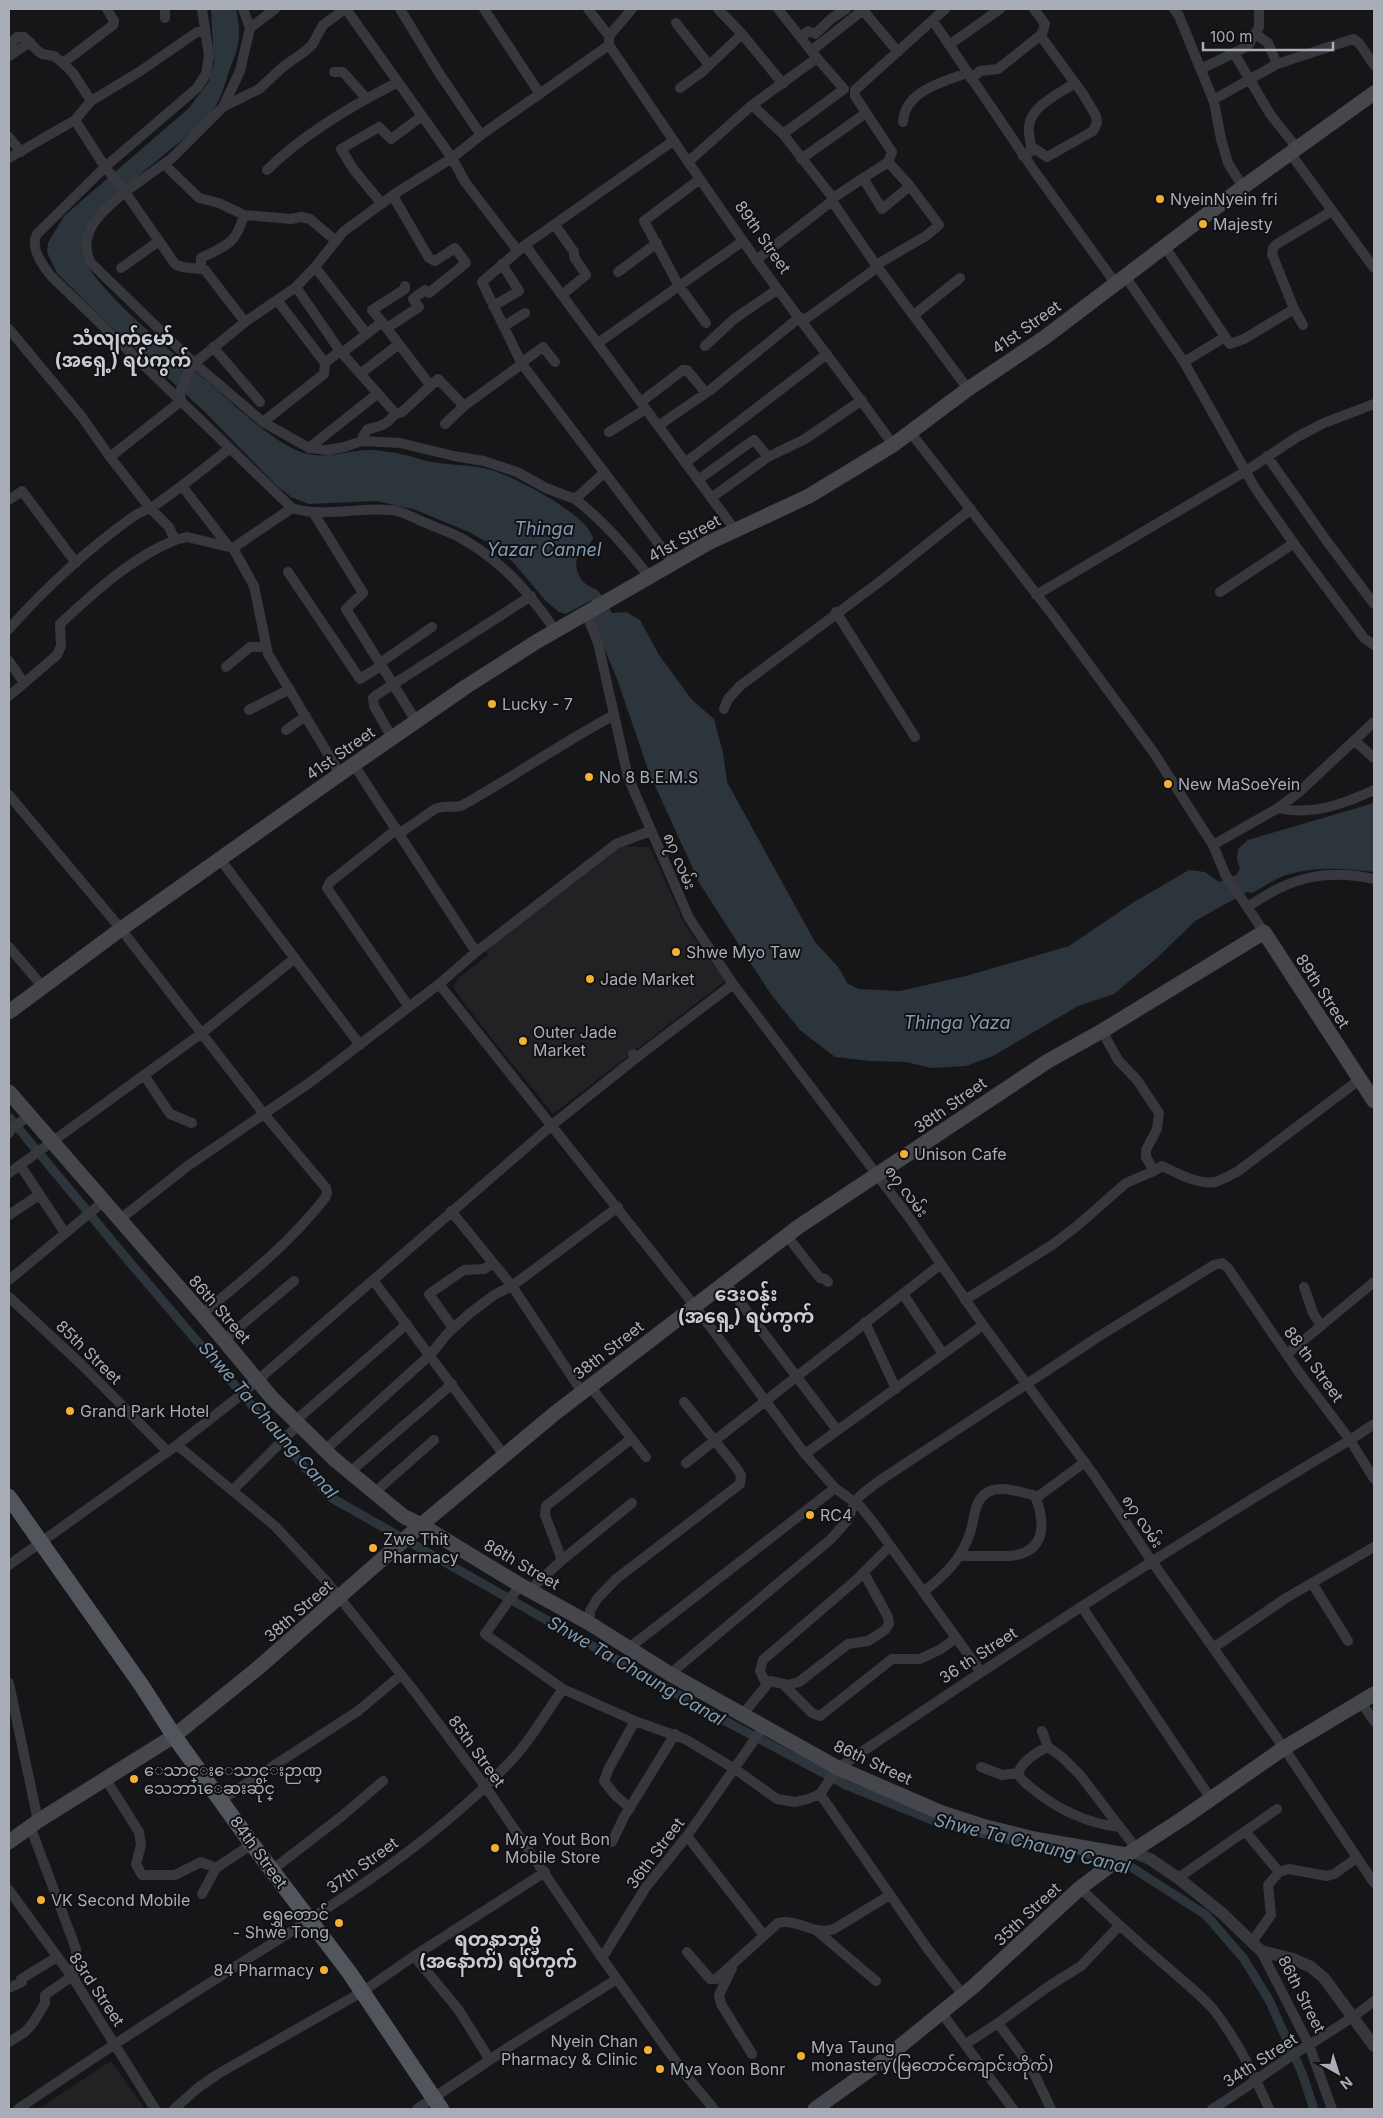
<svg xmlns="http://www.w3.org/2000/svg" width="1383" height="2118" font-family="Inter,'Noto Sans Myanmar',sans-serif">
  <rect width="100%" height="100%" fill="#161618"/>
  <path fill="#222225" d="M 617,846 L 650,847 L 684,923 L 725,981 L 553,1114 L 480,1024 L 453,987 L 458,978 L 488,955 L 483,948 Z
    M 111,2061 L 145,2109 L 38,2109 Z"/>
  <path fill="#2c353c" d="M 211,9 L 236,9 C 242,35 239,47 229,71 C 225,84 221,99 213,110 C 187,145 75,211 82,253 C 87,283 181,360 207,381 C 232,402 273,444 304,453 C 327,460 350,449 373,450 C 385,451 398,453 410,456 C 417,458 424,461 432,462 C 452,466 472,464 491,470 C 515,477 587,514 593,538 C 590,547 580,550 577,559 C 574,569 580,581 589,586 C 592,588 597,589 599,592 C 604,598 609,606 612,613 L 626,612 L 640,620 L 659,655 L 692,700 L 714,719 L 723,753 L 727,782 L 815,942 L 838,967 L 848,984 L 859,989 L 900,991 L 966,976 L 1069,946 L 1134,902 L 1189,870 L 1205,872 L 1219,882 L 1236,875 L 1240,869 L 1237,860 L 1238,849 L 1248,840 L 1374,803 L 1374,872 C 1346,869 1317,866 1290,874 C 1277,877 1264,887 1252,893 L 1247,892 L 1195,921 L 1157,958 L 1114,994 L 1078,1006 L 993,1056 L 966,1066 L 931,1068 L 906,1062 L 871,1061 L 835,1057 L 800,1030 L 770,993 L 700,884 L 650,775 L 617,679 L 593,620 L 592,600 L 566,614 L 559,612 L 546,601 L 512,561 L 490,544 L 471,533 L 416,510 L 377,501 L 309,504 L 291,497 L 277,486 L 205,412 L 104,320 L 57,273 L 47,252 L 48,243 L 64,216 L 189,108 L 209,81 L 214,63 Z"/>
  <g fill="none" stroke-linecap="round" stroke-linejoin="round">
    <path stroke="#2c353c" stroke-width="9" d="M 9,1117 L 127,1259 L 330,1497 L 714,1715 L 846,1785 L 942,1824 L 1027,1844
      M 1089,1855 L 1131,1867 L 1206,1915 L 1244,1959 L 1269,2000 L 1302,2073 L 1314,2109"/>
    <path stroke="#37383d" stroke-width="10" d="M 165,9 L 165,18
      M 202,9 L 209,56 L 206,74 L 197,88 L 105,167 L 37,234 C 29,247 43,266 51,276 L 292,508 C 323,518 358,507 390,510 C 402,510 415,519 426,523 C 437,528 450,532 461,538 C 503,562 528,591 555,630
      M 243,9 L 250,28
      M 346,9 L 452,158 L 465,182 L 518,251
      M 400,9 L 439,73 L 481,135
      M 484,9 L 540,94
      M 588,9 L 609,36 L 609,45 C 658,118 707,191 758,262 C 802,324 850,383 893,445
      M 718,9 L 742,34 L 783,84
      M 778,9 L 817,58 L 844,89 L 783,134
      M 862,9 L 898,52
      M 1174,9 L 1179,16 L 1214,102 L 1221,139 L 1228,163 L 1243,187
      M 933,21 L 1033,169 L 1116,284
      M 676,23 L 709,65
      M 1256,34 L 1268,43 L 1277,64 L 1353,39 L 1359,43 L 1374,65
      M 609,36 L 632,9
      M 801,38 L 808,31 L 815,34 L 831,19 L 846,9
      M 9,45 L 17,37 L 24,37 L 38,51 L 42,54 L 54,56 L 63,63 L 73,73 L 91,101
      M 949,45 L 1000,9
      M 811,51 L 863,10
      M 1234,53 L 1270,114 L 1297,148
      M 9,56 L 30,42
      M 63,63 L 113,25 L 114,21 L 107,9
      M 1201,69 L 1248,46 L 1259,27 L 1259,9
      M 334,72 L 343,72 L 366,98
      M 971,79 L 980,71 L 998,69 L 1042,34 L 1045,24 L 1034,9
      M 680,88 L 702,72 L 742,34
      M 1213,100 L 1277,64
      M 752,105 L 783,134 L 833,198 L 832,201 L 876,265 L 968,389
      M 223,107 L 240,71 L 250,28 L 275,9
      M 75,120 L 105,167 L 125,192 L 172,158 L 223,107 L 259,89 L 284,66 L 304,52 L 312,45 L 323,25 L 345,9
      M 903,122 C 905,91 942,82 967,73
      M 9,137 L 21,152
      M 673,141 L 525,245 L 482,282 L 522,364 L 674,564
      M 1031,150 C 1031,142 1028,133 1029,126 C 1031,106 1060,93 1075,83
      M 1290,153 L 1374,268
      M 1023,156 L 1035,149 L 1047,157 L 1093,131 L 1097,123 L 1096,116 L 1083,94 L 1040,35
      M 9,158 L 75,120 L 91,101 L 139,72 L 197,32 L 205,32
      M 801,159 L 866,113
      M 688,162 L 752,105 L 817,58
      M 164,164 L 199,198 L 219,203 L 244,215 L 291,219 L 301,217 L 310,219 L 336,241
      M 267,170 C 302,135 353,105 398,82
      M 863,178 L 882,209 L 910,186
      M 700,179 L 644,221 L 679,286 L 706,323
      M 833,198 L 888,162 L 892,152 L 855,96 L 855,90 L 945,9
      M 382,204 L 354,170 L 341,149 L 379,127 L 391,139 L 422,116
      M 555,225 L 574,252 L 574,257 L 586,275 L 562,295
      M 525,245 L 735,530
      M 1165,247 L 1230,344 L 1244,339 L 1294,309
      M 756,260 L 832,201
      M 876,265 L 926,236 L 939,225 L 910,186 L 888,162
      M 315,267 L 366,333
      M 121,268 L 159,241
      M 201,269 L 201,258 C 226,246 236,244 244,215
      M 618,272 L 657,243
      M 1125,276 L 1184,362 L 1255,488 L 1297,548 L 1364,638 L 1374,645
      M 296,287 L 340,351 L 396,414 L 402,412 L 438,379 L 464,406 L 522,364
      M 277,300 L 325,363
      M 493,306 L 519,291 L 502,264
      M 914,315 L 960,278
      M 803,321 L 878,267
      M 245,322 L 205,270 C 195,267 184,270 175,264 L 125,192 C 104,209 75,233 91,263 L 194,363 L 263,422 L 309,448 L 328,450 L 344,447 L 362,441 L 400,443 L 454,456 L 484,461 L 517,472 L 546,488 L 575,499
      M 382,322 L 372,310 L 405,289 L 405,286
      M 1303,325 L 1294,309 L 1272,254 L 1273,248 L 1277,244 L 1332,211
      M 504,326 L 525,313
      M 387,328 L 419,307 L 413,299 L 425,290 L 429,293 L 466,263 L 455,248 L 435,261 L 429,258 L 393,196
      M 9,329 L 82,417 L 110,457 L 181,401 L 180,392 L 191,366 L 245,322 L 296,287 L 315,267 L 343,232 L 396,193 L 452,158 L 481,135 L 609,45
      M 598,343 L 743,241
      M 705,346 L 734,319 L 778,289
      M 213,347 L 260,402
      M 342,353 L 382,322 L 430,385
      M 1184,362 L 1225,337
      M 521,363 L 543,347 L 555,362
      M 360,374 L 399,344
      M 641,402 L 683,370 L 687,370 L 706,393
      M 263,422 L 324,374 L 325,363 L 340,351
      M 445,424 L 464,406
      M 658,426 L 709,391 L 800,317
      M 609,432 L 646,409
      M 911,433 L 1052,614 L 1154,753 L 1213,845 L 1225,874 L 1264,932
      M 362,441 L 363,436 L 368,429 C 380,426 388,425 395,413
      M 309,448 L 377,394
      M 1267,456 L 1326,540 L 1374,604
      M 110,457 L 150,508 L 169,527 L 175,540 L 187,537 L 229,547
      M 685,463 L 827,354
      M 604,473 L 575,499 C 604,521 627,548 649,577
      M 698,480 L 752,441 L 754,440 L 768,457
      M 182,486 L 229,547 L 233,548 L 254,586 L 268,654 L 340,774
      M 711,498 L 768,457 L 805,439 L 862,400
      M 9,500 L 22,491 L 76,563
      M 313,512 L 363,593 L 346,609 L 416,721
      M 233,548 L 292,508
      M 288,572 L 360,679 L 382,665
      M 1220,592 L 1294,543
      M 1036,595 L 1246,471 L 1297,437 L 1324,423 L 1374,404
      M 836,612 L 915,737
      M 586,613 L 598,643 L 628,777 L 689,918 L 733,984 L 908,1216 L 983,1325 L 1094,1475 L 1151,1560 L 1284,1748 L 1374,1883
      M 9,629 C 46,587 88,549 134,516 C 140,512 147,510 154,506 C 180,488 205,468 230,448
      M 9,661 L 24,683
      M 380,663 L 432,627
      M 226,667 L 250,647 L 266,647
      M 9,696 L 57,655 L 61,646 L 60,624 L 62,622 C 97,590 131,558 175,540
      M 724,709 L 728,699 L 740,686 L 886,577 L 971,509
      M 249,710 L 290,689
      M 286,730 L 306,716
      M 392,738 L 374,706 L 373,698 L 375,696 L 531,596
      M 1355,741 L 1374,758
      M 9,795 L 121,929 L 264,1114 L 326,1188 L 327,1193 L 325,1198 C 290,1243 246,1278 202,1314
      M 1278,808 C 1312,816 1344,804 1374,790
      M 397,829 L 330,882 L 327,888 L 409,1007
      M 400,833 L 435,809 C 444,805 452,808 461,806 C 513,777 562,743 614,715
      M 1213,845 L 1278,808 L 1298,793 L 1374,722
      M 220,859 L 360,1045
      M 1248,907 C 1288,878 1325,868 1374,879
      M 9,947 L 43,987
      M 476,952 L 616,844 L 650,831
      M 439,984 L 694,1305 L 805,1454 L 835,1488 L 861,1507 L 876,1526 L 980,1671
      M 1102,1031 L 1118,1060 L 1137,1080 L 1159,1113 L 1157,1129 L 1146,1150 L 1146,1157 L 1154,1171 L 1162,1166 C 1177,1173 1198,1185 1215,1182 C 1222,1180 1230,1175 1237,1172 L 1359,1080
      M 633,1054 L 636,1058 L 733,984
      M 144,1075 L 170,1114 L 192,1123
      M 9,1133 L 12,1128 L 29,1116
      M 20,1165 L 65,1233
      M 9,1173 L 202,1033 L 295,958
      M 9,1215 L 39,1195
      M 119,1220 L 189,1165 L 312,1081 L 439,984 L 476,952 L 354,765
      M 787,1236 L 820,1278 L 825,1279 L 828,1282
      M 9,1280 L 103,1202
      M 373,1280 L 504,1455
      M 725,1282 L 837,1430
      M 1304,1287 L 1313,1313 L 1321,1326
      M 903,1294 L 943,1354
      M 9,1297 L 81,1364 L 168,1452
      M 965,1300 L 1052,1245 L 1077,1226 L 1126,1183 L 1154,1171
      M 865,1322 L 896,1389
      M 453,1328 L 429,1294 L 464,1270 L 484,1269 L 493,1263
      M 224,1340 L 294,1281
      M 1287,1354 L 1374,1282
      M 590,1386 L 646,1457
      M 582,1392 L 512,1286 L 618,1207
      M 295,1421 L 407,1324
      M 177,1445 L 275,1526 L 327,1582 L 415,1692 L 485,1786 L 602,1958 L 684,2073 L 714,2109
      M 325,1450 L 430,1355 L 447,1334 L 469,1314 L 494,1295 L 512,1286 L 451,1211
      M 805,1454 L 983,1325
      M 686,1463 L 941,1264
      M 350,1472 L 452,1384
      M 233,1490 L 299,1424
      M 375,1492 L 434,1440
      M 960,1556 L 1009,1556 C 1045,1553 1046,1526 1036,1498
      M 562,1560 L 545,1515 L 546,1506 L 631,1439
      M 9,1565 L 177,1445 L 237,1398 L 552,1125 L 636,1058
      M 1312,1583 L 1348,1641
      M 520,1585 L 485,1634 L 563,1689 L 635,1721 L 685,1739 L 735,1769 L 777,1799 L 795,1802 L 808,1799 L 820,1794
      M 530,1590 L 562,1560 L 632,1503
      M 923,1592 C 945,1575 961,1560 970,1533 C 975,1520 973,1500 988,1492 C 1001,1485 1019,1492 1033,1495 L 1036,1498 L 1085,1462
      M 1082,1607 L 1211,1799
      M 589,1623 L 590,1611 L 597,1599 L 616,1579 L 740,1484 L 741,1475 L 735,1466 L 684,1402
      M 629,1648 L 835,1488
      M 1213,1648 L 1286,1598 L 1374,1547
      M 670,1674 L 831,1539 L 847,1521 L 855,1502 L 861,1495 L 879,1481 L 1098,1337 L 1214,1265 L 1222,1263 L 1228,1268 L 1298,1371 L 1350,1440 L 1374,1479
      M 9,1683 L 38,1821
      M 766,1684 L 760,1671 L 763,1660 L 856,1580 L 890,1546
      M 783,1684 L 812,1713 L 820,1716 L 892,1659 L 920,1659 L 941,1649 L 956,1638
      M 1361,1702 L 1374,1721
      M 743,1714 L 770,1681 L 788,1685 L 799,1682 L 848,1644 L 868,1641 L 885,1630 L 889,1624 L 888,1617 L 864,1573
      M 1042,1731 L 1048,1747 L 1062,1757 L 1080,1775 L 1136,1848
      M 1048,1747 C 1040,1750 1017,1764 1019,1775 C 1020,1779 1026,1783 1029,1786 C 1055,1808 1085,1823 1119,1827
      M 981,1767 L 1002,1775 L 1019,1773
      M 105,1778 L 139,1832 L 141,1845 L 136,1864 L 142,1875 L 175,1875 L 201,1862 L 216,1868 L 252,1844
      M 221,1800 L 358,1711 L 401,1675
      M 630,1808 L 615,1795 L 604,1781 L 609,1768 L 635,1721
      M 30,1826 L 76,1949 L 75,1981
      M 1245,1831 L 1279,1872
      M 687,1836 L 763,1934
      M 612,1842 L 624,1817 L 675,1734
      M 272,1870 L 342,1816 L 383,1781
      M 1178,1878 L 1277,1809
      M 1080,1888 C 1106,1913 1132,1937 1159,1960 C 1177,1976 1197,1991 1213,2009 C 1237,2039 1254,2074 1269,2109
      M 9,1890 L 75,1981 L 155,2109
      M 202,1894 L 216,1868
      M 817,1931 L 876,1981
      M 1252,1942 L 1271,1915 L 1268,1885 L 1279,1872 L 1289,1869 L 1327,1876 L 1334,1874 L 1357,1858
      M 1261,1951 L 1309,2045 L 1332,2109
      M 687,1952 L 710,1979 L 716,1979 L 778,1923 C 798,1918 814,1936 834,1929 L 890,1895
      M 602,1958 L 646,1887 L 687,1836 L 764,1726
      M 732,1968 L 719,1995 L 721,2004 L 752,2054
      M 9,1988 L 22,1982 L 21,1979 L 57,1957
      M 963,1995 L 927,1948 L 820,1794 L 838,1768 C 1006,1654 1176,1543 1350,1440 L 1374,1424
      M 941,2012 L 1013,2109
      M 998,2023 L 1032,2069 L 1051,2109
      M 9,2042 L 25,2032 L 33,2023 L 45,2003 L 45,1995 L 71,1977
      M 966,2044 L 998,2023 L 1049,1986 L 1081,1966 L 1119,1926
      M 490,2060 L 458,2009 L 414,1956 L 545,1872
      M 18,2109 C 88,2061 159,2015 230,1970 C 327,1909 427,1848 507,1765 C 529,1743 545,1714 563,1689
      M 174,2109 L 199,2087 L 218,2074 L 362,1992 L 414,1956
      M 417,2109 L 512,2045 L 617,1979
      M 1212,2109 C 1237,2094 1260,2077 1285,2060 C 1315,2040 1346,2024 1374,2001"/>
    <path stroke="#37383d" stroke-width="12" d="M 1130,1851 L 1150,1859 L 1178,1878 L 1223,1914 L 1261,1951 L 1293,1959 L 1311,1967 L 1324,1978 L 1374,2046"/>
    <path stroke="#45474d" stroke-width="15" d="M 9,1012 L 121,929 L 340,774 L 467,686 L 536,642 L 708,543 L 809,496 L 893,445 L 968,389 L 1044,338 L 1243,187 L 1374,93
      M 9,1092 L 202,1314 L 272,1398 L 334,1459 L 403,1516 L 421,1525 L 520,1585 L 589,1623 L 670,1674 L 838,1768 L 942,1813 L 982,1826 L 1034,1839 L 1126,1855
      M 9,1842 L 38,1821 L 174,1736 L 258,1668 L 421,1525 L 554,1414 L 798,1227 L 1048,1061 L 1102,1031 L 1264,932 L 1374,1101
      M 815,2109 L 878,2064 L 974,1986 L 1080,1888 L 1108,1867 L 1182,1819 L 1284,1748 L 1374,1694"/>
    <path stroke="#53555c" stroke-width="16" d="M 9,1497 L 142,1686 L 174,1736 L 252,1844 L 349,1972 L 441,2109"/>
  </g>
  <g fill="#f2b134" stroke="#111113" stroke-width="2">
    <circle cx="1160" cy="199" r="5"/>
    <circle cx="1203" cy="224" r="5"/>
    <circle cx="492" cy="704" r="5"/>
    <circle cx="589" cy="777" r="5"/>
    <circle cx="1168" cy="784" r="5"/>
    <circle cx="676" cy="952" r="5"/>
    <circle cx="590" cy="979" r="5"/>
    <circle cx="523" cy="1041" r="5"/>
    <circle cx="904" cy="1154" r="5"/>
    <circle cx="70" cy="1411" r="5"/>
    <circle cx="810" cy="1515" r="5"/>
    <circle cx="373" cy="1548" r="5"/>
    <circle cx="134" cy="1779" r="5"/>
    <circle cx="495" cy="1848" r="5"/>
    <circle cx="41" cy="1900" r="5"/>
    <circle cx="339" cy="1923" r="5"/>
    <circle cx="324" cy="1970" r="5"/>
    <circle cx="648" cy="2050" r="5"/>
    <circle cx="801" cy="2056" r="5"/>
    <circle cx="660" cy="2069" r="5"/>
  </g>
  <g text-anchor="middle" stroke-width="4" stroke-linejoin="round" paint-order="stroke">
    <g font-size="16" fill="#a8adb8" stroke="#111113" text-anchor="start">
      <text x="1170" y="205">NyeinNyein fri</text>
      <text x="1213" y="230">Majesty</text>
      <text x="502" y="710">Lucky - 7</text>
      <text x="599" y="783">No 8 B.E.M.S</text>
      <text x="1178" y="790">New MaSoeYein</text>
      <text x="686" y="958">Shwe Myo Taw</text>
      <text x="600" y="985">Jade Market</text>
      <text x="533" y="1038">Outer Jade<tspan x="533" dy="18">Market</tspan></text>
      <text x="914" y="1160">Unison Cafe</text>
      <text x="80" y="1417">Grand Park Hotel</text>
      <text x="820" y="1521">RC4</text>
      <text x="383" y="1545">Zwe Thit<tspan x="383" dy="18">Pharmacy</tspan></text>
      <text x="144" y="1776">ေသာင္းေသာင္းဉာဏ္<tspan x="144" dy="18">သေဘာၤေဆးဆိုင္</tspan></text>
      <text x="505" y="1845">Mya Yout Bon<tspan x="505" dy="18">Mobile Store</tspan></text>
      <text x="51" y="1906">VK Second Mobile</text>
      <text x="329" y="1920" text-anchor="end">ရွှေတောင်<tspan x="329" dy="18">- Shwe Tong</tspan></text>
      <text x="314" y="1976" text-anchor="end">84 Pharmacy</text>
      <text x="638" y="2047" text-anchor="end">Nyein Chan<tspan x="638" dy="18">Pharmacy &amp; Clinic</tspan></text>
      <text x="811" y="2053">Mya Taung<tspan x="811" dy="18">monastery(မြတောင်ကျောင်းတိုက်)</tspan></text>
      <text x="670" y="2075">Mya Yoon Bonr</text>
    </g>
    <g font-size="16" fill="#a8adb8" stroke="#111113">
      <text transform="translate(763 237) rotate(55)" y="6">89th Street</text>
      <text transform="translate(1026 327) rotate(-35)" y="6">41st Street</text>
      <text transform="translate(684 538) rotate(-29)" y="6">41st Street</text>
      <text transform="translate(340 753) rotate(-35)" y="6">41st Street</text>
      <text transform="translate(680 861) rotate(67)" y="6">၈၇ လမ်း</text>
      <text transform="translate(1323 991) rotate(57)" y="6">89th Street</text>
      <text transform="translate(950 1105) rotate(-35)" y="6">38th Street</text>
      <text transform="translate(907 1191) rotate(53)" y="6">၈၇ လမ်း</text>
      <text transform="translate(220 1309) rotate(49)" y="6">86th Street</text>
      <text transform="translate(608 1350) rotate(-38)" y="6">38th Street</text>
      <text transform="translate(89 1352) rotate(44)" y="6">85th Street</text>
      <text transform="translate(1314 1364) rotate(54)" y="6">88 th Street</text>
      <text transform="translate(1143 1521) rotate(56)" y="6">၈၇ လမ်း</text>
      <text transform="translate(522 1564) rotate(30)" y="6">86th Street</text>
      <text transform="translate(298 1611) rotate(-41)" y="6">38th Street</text>
      <text transform="translate(978 1655) rotate(-33)" y="6">36 th Street</text>
      <text transform="translate(477 1751) rotate(54)" y="6">85th Street</text>
      <text transform="translate(873 1762) rotate(25)" y="6">86th Street</text>
      <text transform="translate(259 1852) rotate(54)" y="6">84th Street</text>
      <text transform="translate(655 1853) rotate(-53)" y="6">36th Street</text>
      <text transform="translate(362 1865) rotate(-36)" y="6">37th Street</text>
      <text transform="translate(1027 1914) rotate(-43)" y="6">35th Street</text>
      <text transform="translate(97 1989) rotate(56)" y="6">83rd Street</text>
      <text transform="translate(1302 1994) rotate(63)" y="6">86th Street</text>
      <text transform="translate(1260 2060) rotate(-33)" y="6">34th Street</text>
    </g>
    <g font-size="18" font-style="italic" fill="#7f9bb3" stroke="#111113">
      <text x="544" y="535">Thinga<tspan x="544" dy="21">Yazar Cannel</tspan></text>
      <text x="957" y="1029">Thinga Yaza</text>
      <text transform="translate(268 1420) rotate(49)" y="6">Shwe Ta Chaung Canal</text>
      <text transform="translate(636 1671) rotate(30)" y="6">Shwe Ta Chaung Canal</text>
      <text transform="translate(1032 1844) rotate(14)" y="6">Shwe Ta Chaung Canal</text>
    </g>
    <g font-size="19" font-weight="bold" fill="#c9ccd4" stroke="#111113">
      <text x="123" y="345">သံလျက်မော်<tspan x="123" dy="22">(အရှေ့) ရပ်ကွက်</tspan></text>
      <text x="746" y="1301">ဒေးဝန်း<tspan x="746" dy="22">(အရှေ့) ရပ်ကွက်</tspan></text>
      <text x="498" y="1946">ရတနာဘုမ္မိ<tspan x="498" dy="22">(အနောက်) ရပ်ကွက်</tspan></text>
    </g>
  </g>
  <rect width="1383" height="2118" fill="none" stroke="#a8adb8" stroke-width="20"/>
  <g transform="translate(1338 2073) rotate(141)" stroke="#111113" stroke-width="4" paint-order="stroke">
  <path d="M0-4L9 19L0 12L-9 19Z" fill="#a8adb8"/>
  <text y="-8" font-size="14" font-weight="bold" text-anchor="middle" fill="#a8adb8">N</text>
  </g>
  <path d="M1203 42v8h130v-8" fill="none" stroke="#a8adb8" stroke-width="2.5"/>
  <text x="1210" y="42" font-size="15" fill="#a8adb8" stroke="#111113" stroke-width="4" paint-order="stroke">100 m</text>
</svg>
